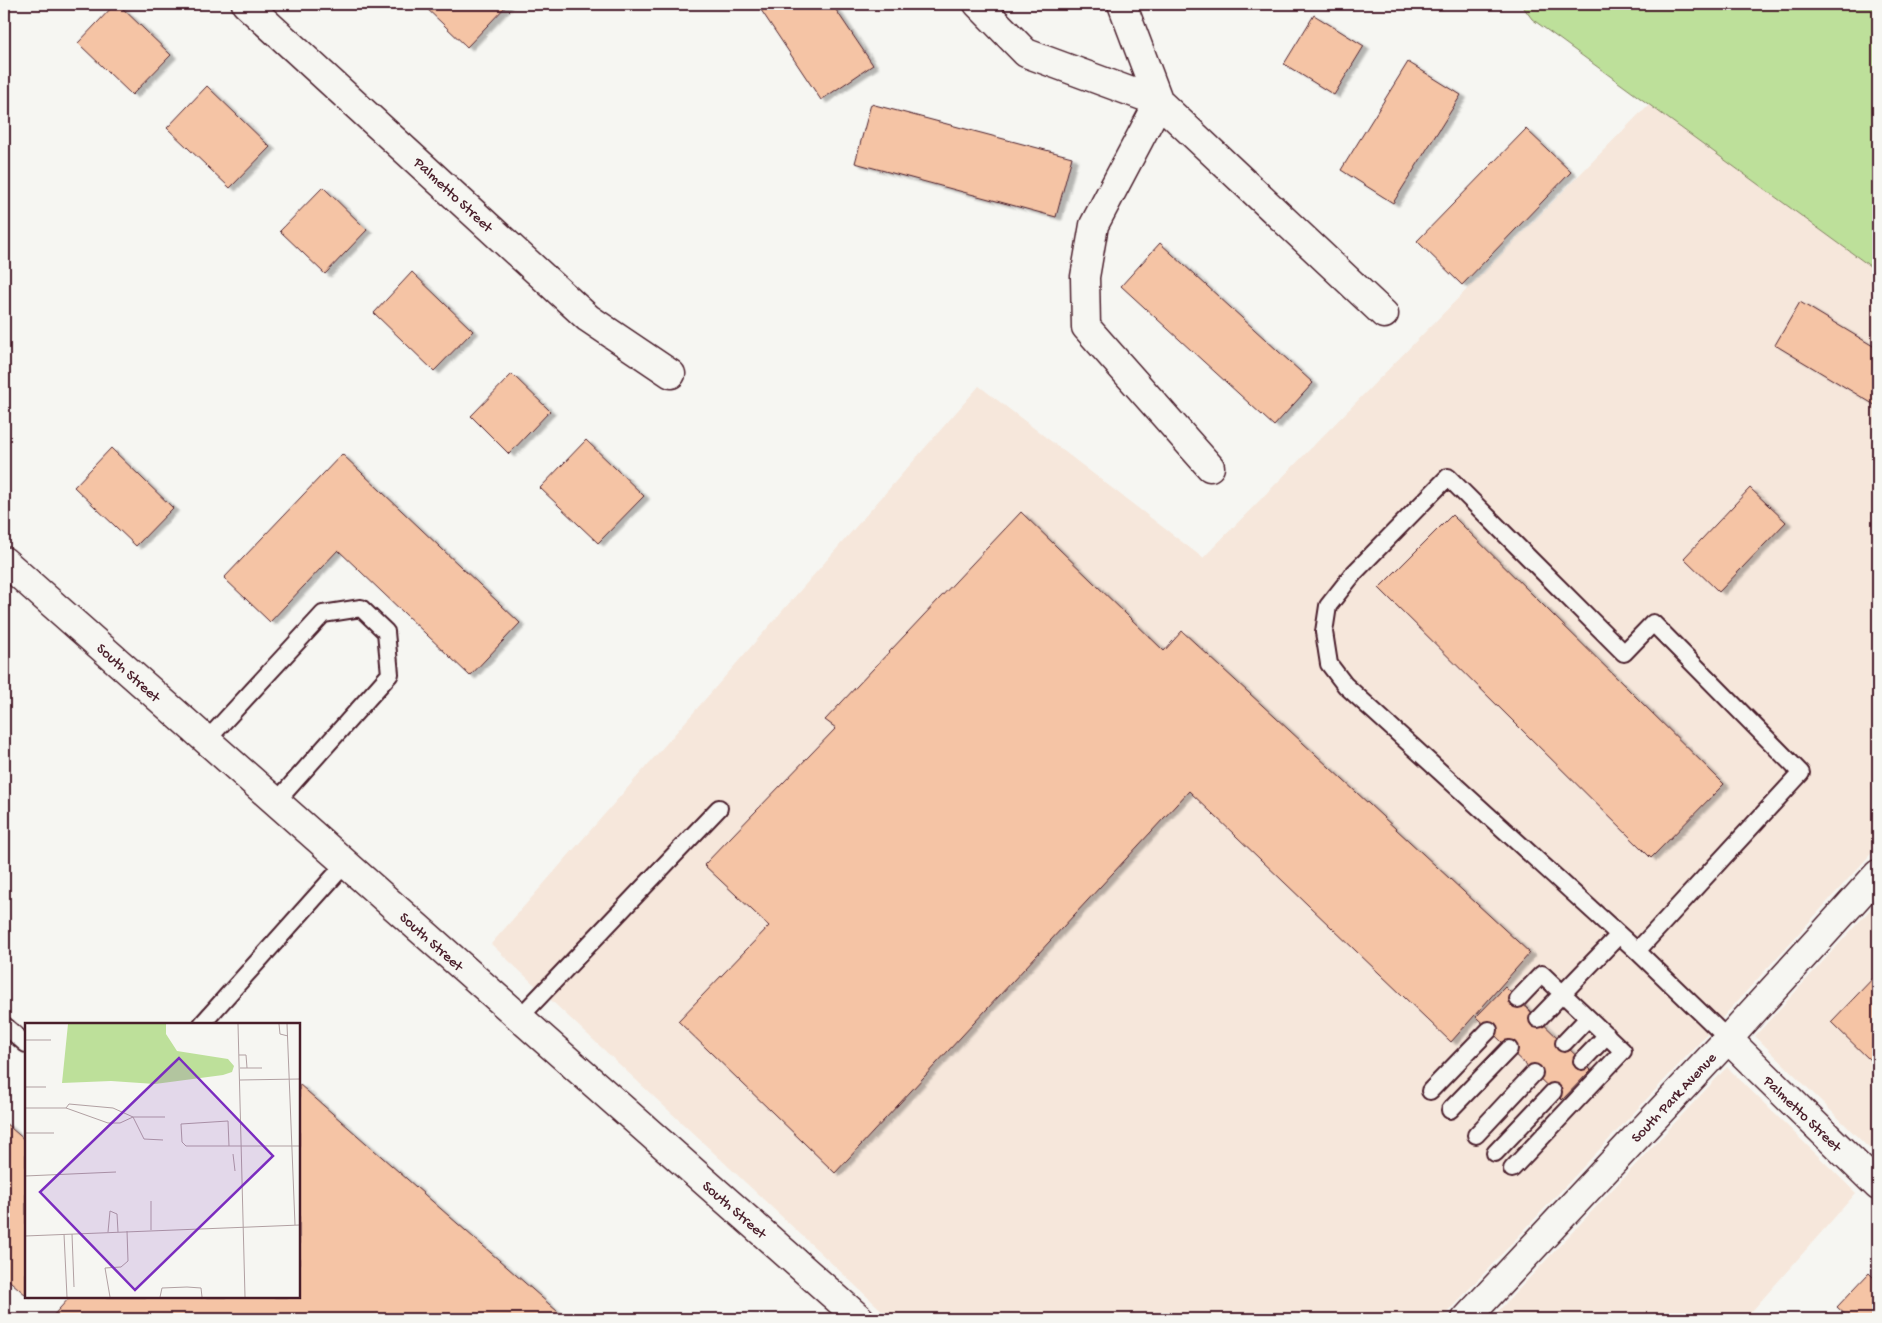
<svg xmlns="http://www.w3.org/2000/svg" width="1882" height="1323" font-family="'Gochi Hand',sans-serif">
  <defs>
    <filter id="shadow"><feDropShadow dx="5.5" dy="3" stdDeviation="1" flood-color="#0004"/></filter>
  </defs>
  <rect width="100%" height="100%" fill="#f6f6f2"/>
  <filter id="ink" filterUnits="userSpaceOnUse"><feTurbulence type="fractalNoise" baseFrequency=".02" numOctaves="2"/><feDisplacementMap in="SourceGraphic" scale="10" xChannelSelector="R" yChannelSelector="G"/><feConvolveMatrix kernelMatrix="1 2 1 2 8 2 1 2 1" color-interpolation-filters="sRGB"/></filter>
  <g filter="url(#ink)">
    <path fill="#f6e7db" d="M 1650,103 L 1878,272 L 1878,846 L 1714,1027 L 1441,1319 L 891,1319 L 491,944 L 979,386 L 1203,558 Z
      M 1878,901 L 1878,1157 L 1755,1036 Z
      M 1727,1067 L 1856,1193 L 1745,1319 L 1491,1319 Z"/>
    <path fill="#bde09a" stroke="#848062" d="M 1521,4 L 1878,4 L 1878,272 L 1532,19 Z"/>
    <path fill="#f5c4a5" stroke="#4a1f2b" filter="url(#shadow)" d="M 115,4 L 118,4 L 171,55 L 132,95 L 78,43 Z
      M 422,4 L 508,4 L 467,47 Z
      M 757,4 L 832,4 L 873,65 L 821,100 Z
      M 1314,15 L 1364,46 L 1334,95 L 1284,64 Z
      M 1408,62 L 1461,95 L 1393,203 L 1341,170 Z
      M 207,86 L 270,147 L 230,188 L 167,128 Z
      M 871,104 L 1072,157 L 1056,217 L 855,163 Z
      M 1526,129 L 1571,172 L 1462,285 L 1417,241 Z
      M 323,187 L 367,230 L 325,274 L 280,231 Z
      M 1160,243 L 1313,383 L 1274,426 L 1121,286 Z
      M 412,272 L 473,331 L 434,371 L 374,313 Z
      M 1800,302 L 1878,349 L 1878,407 L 1775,345 Z
      M 512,374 L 550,411 L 509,454 L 471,416 Z
      M 586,440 L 644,496 L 598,543 L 540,488 Z
      M 111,448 L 173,508 L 136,546 L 74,487 Z
      M 342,454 L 520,623 L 470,676 L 338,550 L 270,622 L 224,578 Z
      M 1750,488 L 1786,522 L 1719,592 L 1684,558 Z
      M 1021,512 L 1164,651 L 1182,631 L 1530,953 L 1451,1042 L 1189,791 L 835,1173 L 678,1021 L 769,926 L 704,865 L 836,728 L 825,720 Z
      M 1452,515 L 1724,784 L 1651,858 L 1379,588 Z
      M 1878,973 L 1878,1056 L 1872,1062 L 1831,1022 Z
      M 1505,987 L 1591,1070 L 1562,1100 L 1476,1017 Z
      M 299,1084 L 566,1319 L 50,1319 L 70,1297 L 299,1297 Z
      M 4,1122 L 26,1141 L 26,1295 L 4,1276 Z
      M 1869,1273 L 1878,1282 L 1878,1319 L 1850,1319 L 1837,1307 Z"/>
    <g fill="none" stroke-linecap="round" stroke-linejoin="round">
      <defs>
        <path id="service" d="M 206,741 L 323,614 L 361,608 L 386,632 L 390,674 L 276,802
          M 1637,951 L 1801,773 L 1653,623 L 1624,653 L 1448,477 L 1354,573 L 1328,606 L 1324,632 L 1329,664 L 1345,685 L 1637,951 L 1728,1039
          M 519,1018 L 719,808
          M 1538,1019 L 1619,935
          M 202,1024 L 345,864
          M 4,1025 L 26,1044
          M 1564,1043 L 1588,1018
          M 1582,1061 L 1607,1035
          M 1430,1091 L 1489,1030
          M 1450,1110 L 1509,1049
          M 1476,1135 L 1534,1073
          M 1495,1153 L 1553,1092
          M 1512,1169 L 1623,1051 L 1542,974 L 1518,999"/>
        <path id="minor" d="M 246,4 L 588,318 L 671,374
          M 978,4 L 1026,53 L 1159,102 L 1384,314
          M 1122,4 L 1159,102 L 1094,225 L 1085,277 L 1086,327 L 1210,467
          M 1728,1039 L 1878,1186"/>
        <path id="tertiary" d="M 1466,1319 L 1728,1039 L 1878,874"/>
        <path id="secondary" d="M 4,561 L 860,1319"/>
      </defs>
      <use href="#service" stroke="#4a1f2b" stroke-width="20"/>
      <use href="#minor" stroke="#4a1f2b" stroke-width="31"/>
      <use href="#tertiary" stroke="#4a1f2b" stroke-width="31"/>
      <use href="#secondary" stroke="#4a1f2b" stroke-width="31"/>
      <use href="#service" stroke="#f6f6f2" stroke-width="16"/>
      <use href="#minor" stroke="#f6f6f2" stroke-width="28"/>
      <use href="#tertiary" stroke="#f6f6f2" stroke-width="28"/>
      <use href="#secondary" stroke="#f6f6f2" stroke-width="28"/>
    </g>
  </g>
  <g text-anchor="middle" stroke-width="5" stroke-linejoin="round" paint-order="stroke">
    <g font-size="15" fill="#4a1f2b" stroke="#f6f6f2">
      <text transform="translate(454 194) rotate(43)" y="5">Palmetto Street</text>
      <text transform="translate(129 672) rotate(42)" y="5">South Street</text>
      <text transform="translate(432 941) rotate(42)" y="5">South Street</text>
      <text transform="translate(1673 1097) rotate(-47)" y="5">South Park Avenue</text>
      <text transform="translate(1803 1113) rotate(44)" y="5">Palmetto Street</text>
      <text transform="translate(735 1209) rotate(41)" y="5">South Street</text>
    </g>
  </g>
  <g transform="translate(25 1023)">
    <rect width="275" height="275" fill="#f6f6f2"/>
    <path d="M 43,1 L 141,1 L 141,11 L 152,28 L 203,36 L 209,43 L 207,49 L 198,52 L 130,61 L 86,58 L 37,60 Z" fill="#bde09a"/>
    <path fill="none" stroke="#b1a0a2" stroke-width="1" d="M 213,1 L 220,274M 254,1 L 255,11 L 263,13M 262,1 L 270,202M 0,17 L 26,17M 214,32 L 221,32 L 222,45M 215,45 L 237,45M 215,57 L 275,56M 0,64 L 21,64M 0,85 L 41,85 L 83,100 L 95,100 L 108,94 L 140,94M 41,85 L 44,81 L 88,85 L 108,94 L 119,116 L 138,117M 0,110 L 29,110M 204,123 L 203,98 L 156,101 L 157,119 L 161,123 L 275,123M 208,131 L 210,148M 0,153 L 91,149M 126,178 L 126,207M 83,209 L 85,188 L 92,191 L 93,209M 39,211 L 42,274M 47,211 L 49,264M 0,213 L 275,202M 85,274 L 80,245 L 96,244 L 103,238 L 102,208M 135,274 L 137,265 L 162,264 L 176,265 L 177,274"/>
    <path fill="#7b2cbf" fill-opacity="0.15" stroke="#7b2cbf" stroke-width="2.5" d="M 154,35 L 248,133 L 110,267 L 15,169 Z"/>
    <rect width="275" height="275" fill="none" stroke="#4a1f2b" stroke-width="2.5"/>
  </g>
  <rect width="1882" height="1323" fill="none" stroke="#f6f6f2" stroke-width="20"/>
  <rect x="10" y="10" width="1862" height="1303" fill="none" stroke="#4a1f2b" stroke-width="2" filter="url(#ink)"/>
</svg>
